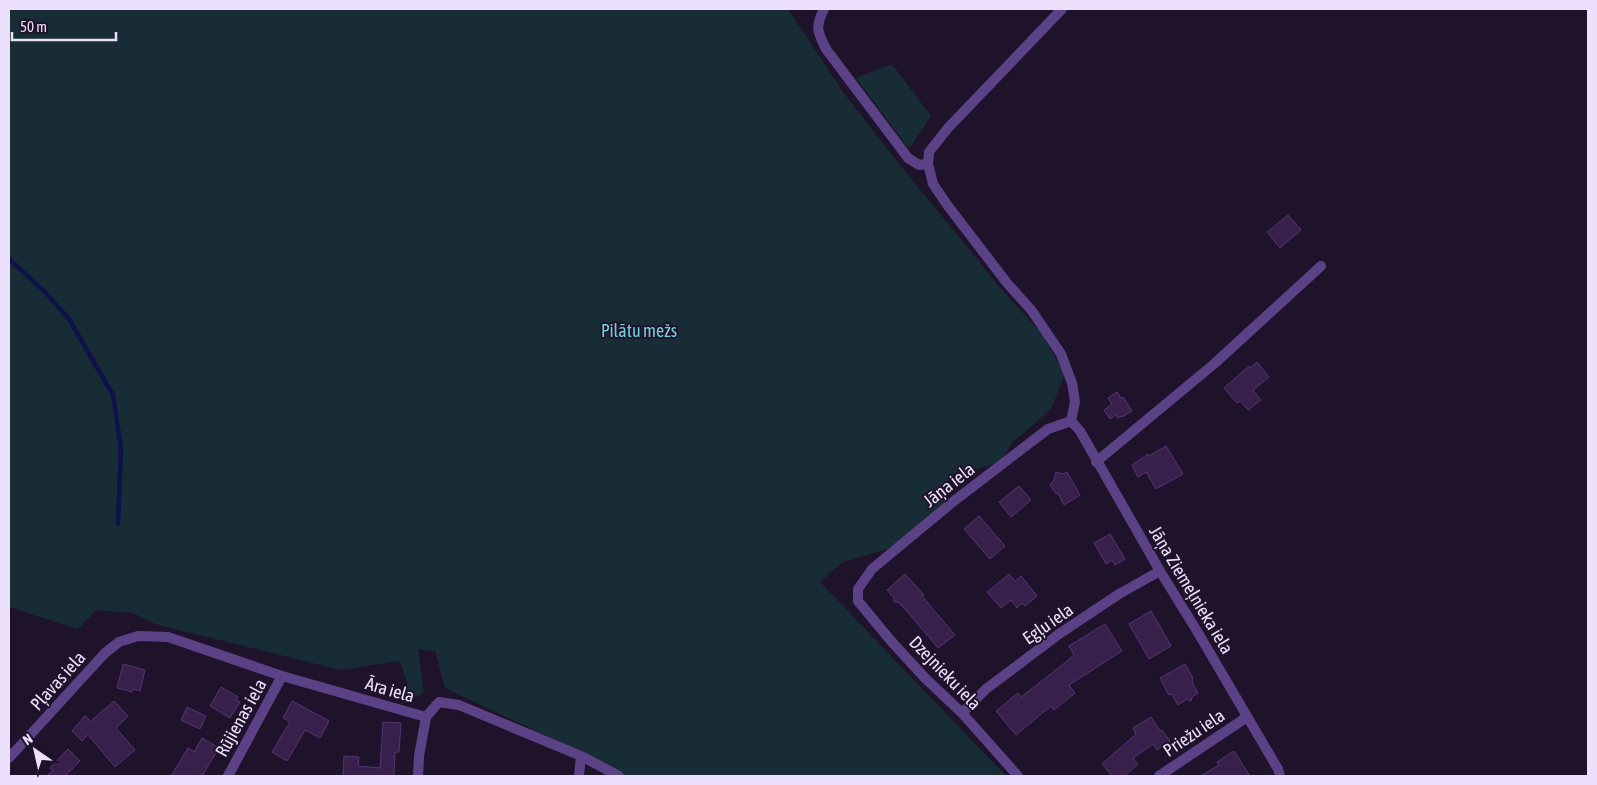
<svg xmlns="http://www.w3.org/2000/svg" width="1597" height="785" font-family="'Asap Condensed',sans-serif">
  <rect width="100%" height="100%" fill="#1f132b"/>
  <path fill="#172c35" d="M 9,9 L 788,9 L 843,92 L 900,165 L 1008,297 L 1040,331 L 1065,374 L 1051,409 L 1013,442 L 999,463 L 949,475 L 947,502 L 898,546 L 843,562 L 820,582 L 1006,776 L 628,776 L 585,754 L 445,688 L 435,651 L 418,649 L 424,693 L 401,704 L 407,683 L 400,661 L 340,670 L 155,624 L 133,613 L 97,610 L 78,629 L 9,607 Z
    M 892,64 L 931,116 L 909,149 L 856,78 Z"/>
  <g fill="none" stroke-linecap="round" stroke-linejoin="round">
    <path stroke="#0f1148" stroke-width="4.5" d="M 9,259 L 45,292 L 69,319 L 113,395 L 121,449 L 118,524"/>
  </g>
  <path fill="#37214b" stroke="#563475" d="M 1288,215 L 1301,230 L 1280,248 L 1267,232 Z
    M 1257,362 L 1269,377 L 1253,390 L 1261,400 L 1248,410 L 1240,401 L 1237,403 L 1224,388 L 1249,366 L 1250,368 Z
    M 1117,392 L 1121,398 L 1123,397 L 1132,411 L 1122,417 L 1121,416 L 1118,418 L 1116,415 L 1110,419 L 1104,410 L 1112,404 L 1108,398 Z
    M 1166,446 L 1183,474 L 1156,489 L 1146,472 L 1138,477 L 1132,465 L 1148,454 L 1149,456 Z
    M 1056,472 L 1064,474 L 1067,472 L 1080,495 L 1064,505 L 1058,493 L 1056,494 L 1050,485 L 1054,480 Z
    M 1019,486 L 1031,500 L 1011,517 L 999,502 Z
    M 979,516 L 1005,546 L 990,559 L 964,529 Z
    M 1110,534 L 1125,559 L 1115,565 L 1112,560 L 1106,564 L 1094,543 Z
    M 905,574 L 924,595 L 922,596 L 955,635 L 938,648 L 906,610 L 898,602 L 894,602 L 894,598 L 887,590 Z
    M 1009,574 L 1015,581 L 1021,576 L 1037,596 L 1025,606 L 1022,603 L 1017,608 L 1011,600 L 1001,608 L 987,592 Z
    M 1151,611 L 1171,646 L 1149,659 L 1129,624 Z
    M 1105,624 L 1122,651 L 1069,685 L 1075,693 L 1054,710 L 1051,706 L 1016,735 L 996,711 L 1018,693 L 1021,697 L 1056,670 L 1074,655 L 1069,646 Z
    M 123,664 L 145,670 L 140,691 L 133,689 L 132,692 L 117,688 Z
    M 1185,664 L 1193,678 L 1192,682 L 1198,693 L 1192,697 L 1191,701 L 1187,699 L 1178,705 L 1172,694 L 1169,695 L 1160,678 Z
    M 221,687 L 238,697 L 236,700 L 240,702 L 230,718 L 210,706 Z
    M 114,701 L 128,716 L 116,728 L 135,750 L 115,767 L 88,735 L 82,741 L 72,731 L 85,716 L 91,721 Z
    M 292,701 L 329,721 L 320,738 L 305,730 L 287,761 L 272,752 L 290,722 L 283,718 Z
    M 187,707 L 206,716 L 200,729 L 181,720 Z
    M 1151,717 L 1160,731 L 1162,730 L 1170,741 L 1157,750 L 1153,744 L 1133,758 L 1138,764 L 1125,776 L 1112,776 L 1102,764 L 1136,734 L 1133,728 Z
    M 383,722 L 401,723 L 399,752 L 395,752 L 394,776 L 343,776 L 344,756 L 359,757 L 358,766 L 380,768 Z
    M 202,738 L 219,748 L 202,776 L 171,776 L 188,748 L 194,752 Z
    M 68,749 L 80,761 L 65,776 L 47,776 L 53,770 L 50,768 Z
    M 1234,751 L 1250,776 L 1201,776 L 1219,765 L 1217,762 Z"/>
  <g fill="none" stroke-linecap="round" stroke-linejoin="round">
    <path stroke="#5b4287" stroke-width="10" d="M 824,9 C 815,27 817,31 826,49 L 908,158 L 919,165 L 928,164
      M 1062,9 L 948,128 L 929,152 L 928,164 L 933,184 L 948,206 L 1007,283 L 1032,311 L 1061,354 L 1072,383 L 1075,402 L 1071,421
      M 1071,421 L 1080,431 L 1160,571 L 1197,631 L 1278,769 L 1280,776
      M 1096,462 L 1214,364 L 1321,266
      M 962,713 L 986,689 L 1059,634 L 1119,594 L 1160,571
      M 9,758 L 105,653 L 119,642 L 138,636 L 168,637 L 282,676 L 426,717 L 439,702 L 459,705 L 581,756 L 619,776
      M 228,776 L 282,676
      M 418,776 L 419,756 L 426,717
      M 579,776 L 581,756
      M 1018,776 L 962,713 L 925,678 L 891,641 L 858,601 L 858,589 L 872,569 L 954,501 L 1048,429 L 1071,421
      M 1159,776 L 1247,717"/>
  </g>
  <g text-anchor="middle" stroke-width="4" stroke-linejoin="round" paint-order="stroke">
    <g font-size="18" fill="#6fd2da" stroke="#1f132b">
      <text x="639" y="337">Pilātu mežs</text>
    </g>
    <g font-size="18" fill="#ede0fd" stroke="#1f132b">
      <text transform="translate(949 485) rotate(-38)" y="6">Jāņa iela</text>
      <text transform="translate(1191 590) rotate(59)" y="6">Jāņa Ziemeļnieka iela</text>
      <text transform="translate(1048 624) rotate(-35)" y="6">Egļu iela</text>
      <text transform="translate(945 673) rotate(46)" y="6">Dzejnieku iela</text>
      <text transform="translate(58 681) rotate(-48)" y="6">Pļavas iela</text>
      <text transform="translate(390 690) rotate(16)" y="6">Āra iela</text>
      <text transform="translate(241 718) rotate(-61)" y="6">Rūjienas iela</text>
      <text transform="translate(1194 733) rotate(-34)" y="6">Priežu iela</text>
    </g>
  </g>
  <rect width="1597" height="785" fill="none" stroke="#ede0fd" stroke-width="20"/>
  <g transform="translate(35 750) rotate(326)" stroke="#1f132b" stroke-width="4" paint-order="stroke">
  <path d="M0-4L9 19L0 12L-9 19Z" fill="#ede0fd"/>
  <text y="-8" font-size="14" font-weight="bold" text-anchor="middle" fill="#ede0fd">N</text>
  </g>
  <path d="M12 32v8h104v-8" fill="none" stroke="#ede0fd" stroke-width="2.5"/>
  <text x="20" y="32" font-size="15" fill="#ede0fd" stroke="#1f132b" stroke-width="4" paint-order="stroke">50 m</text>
</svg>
